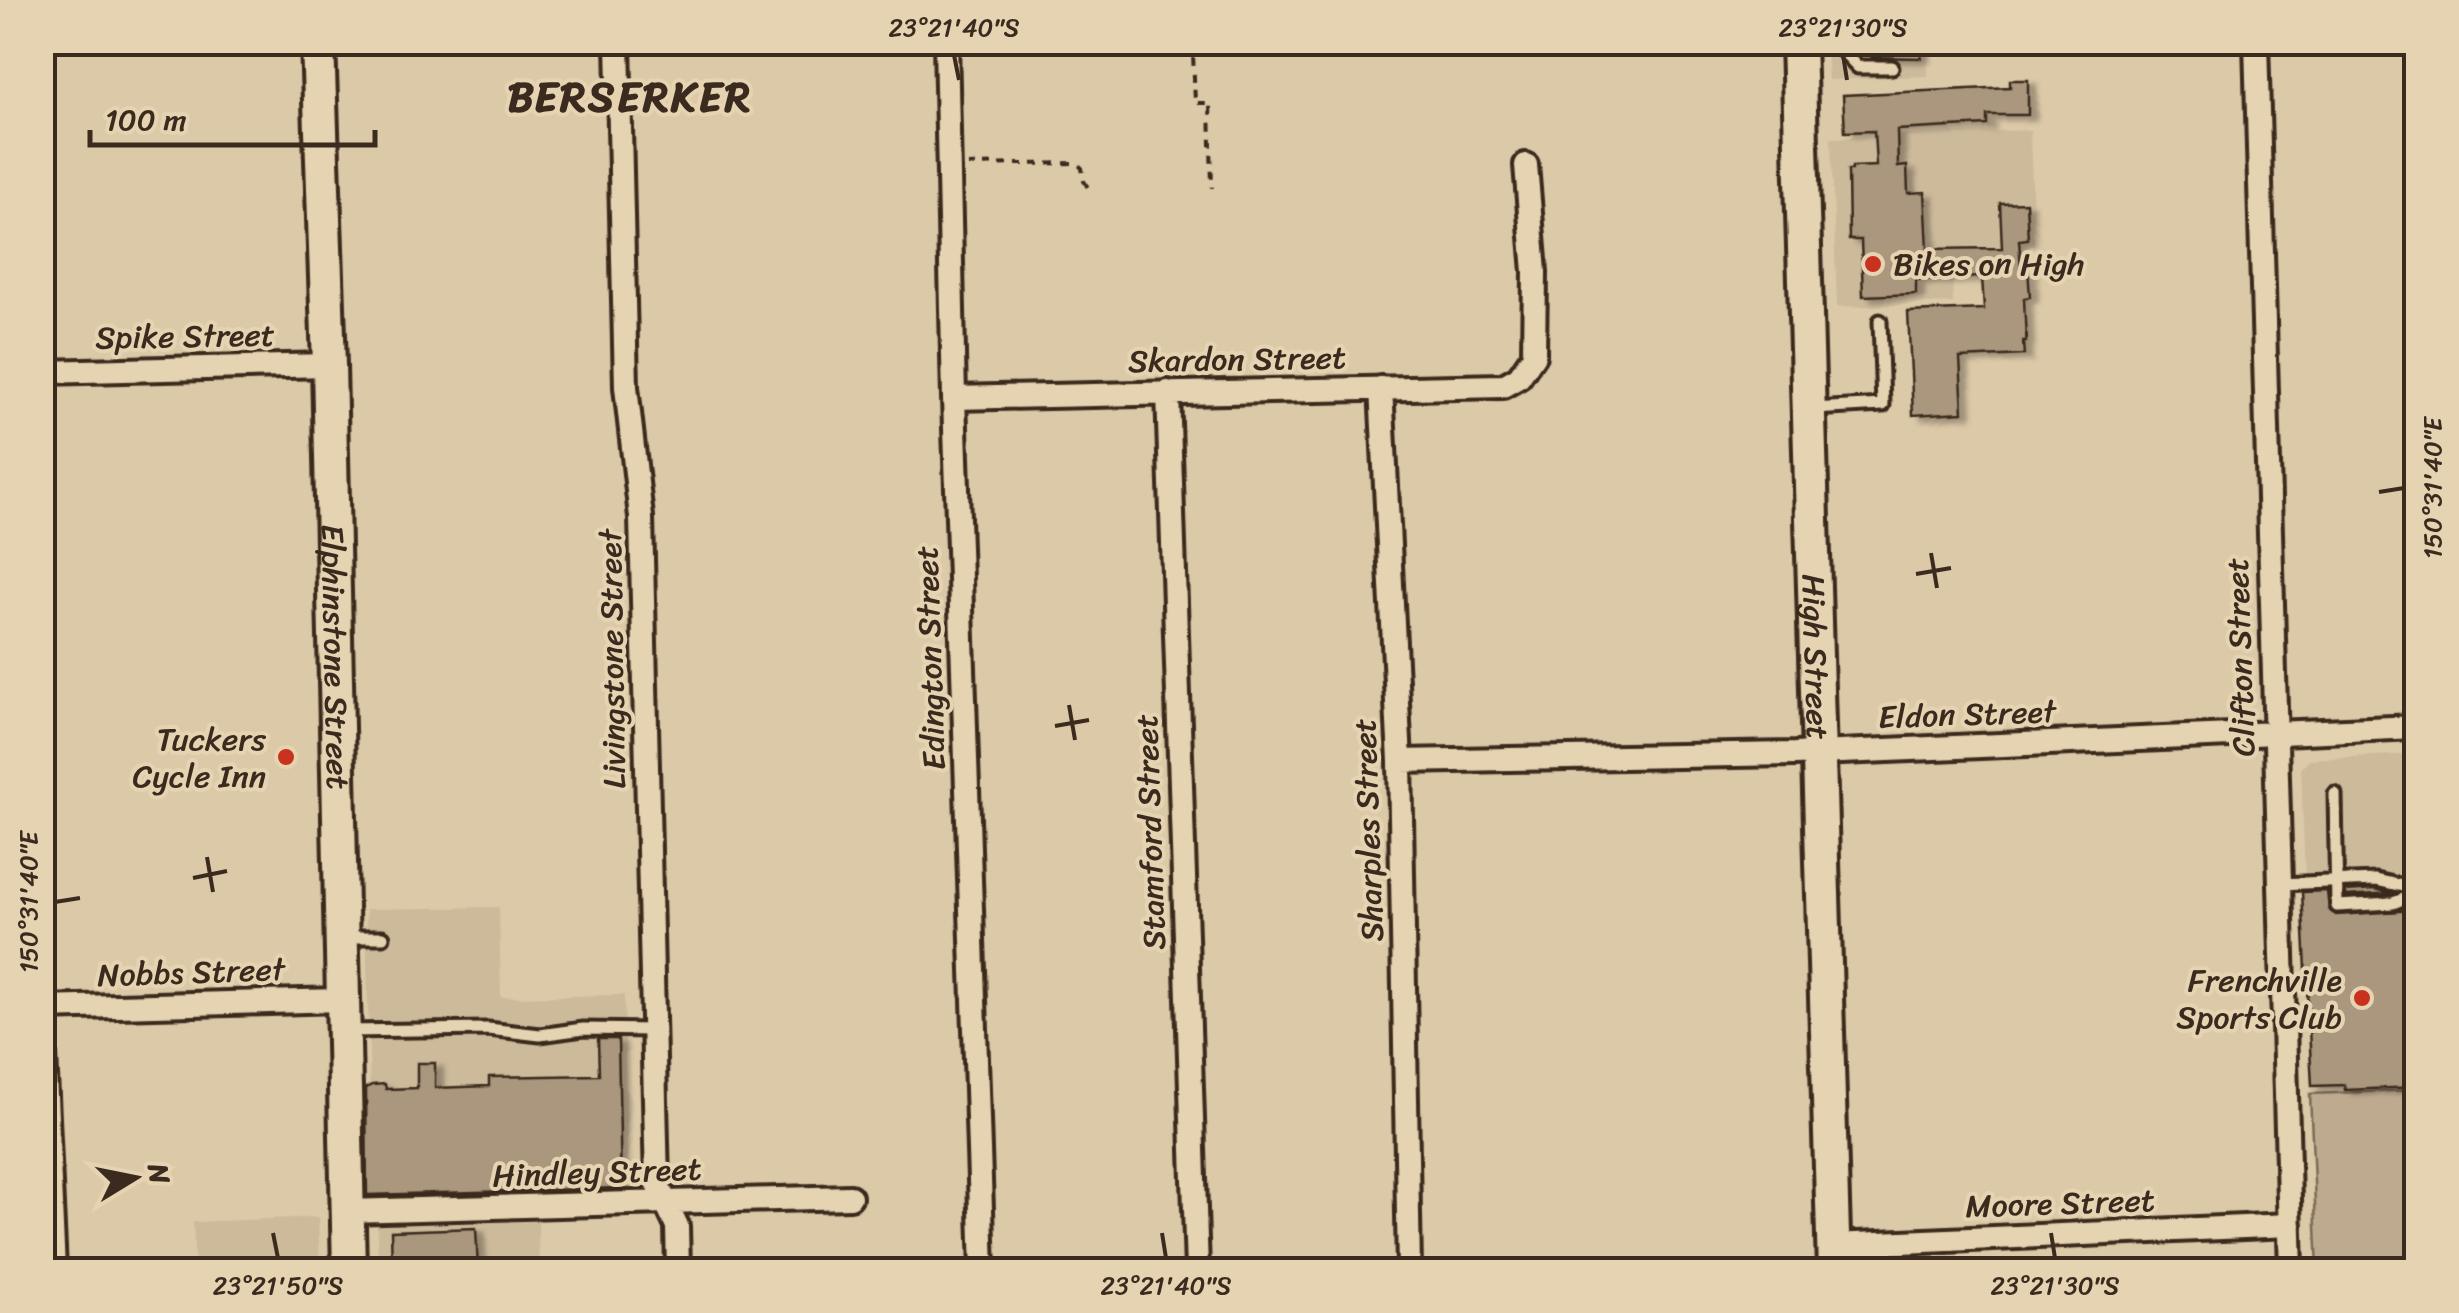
<svg xmlns="http://www.w3.org/2000/svg" width="2459" height="1313" font-family="Sriracha,sans-serif">
  <defs>
    <filter id="shadow"><feDropShadow dx="8" dy="4.5" stdDeviation="2.5" flood-color="#0004"/></filter>
  </defs>
  <rect width="100%" height="100%" fill="#dcc9a8"/>
  <filter id="ink" filterUnits="userSpaceOnUse"><feTurbulence type="fractalNoise" baseFrequency=".01" numOctaves="2"/><feDisplacementMap in="SourceGraphic" scale="20" xChannelSelector="R" yChannelSelector="G"/><feConvolveMatrix kernelMatrix="1 2 1 2 8 2 1 2 1" color-interpolation-filters="sRGB"/></filter>
  <g filter="url(#ink)">
    <path fill="#cdba9b" d="M 1826,43 L 1927,43 L 1928,76 L 1828,80 Z
      M 2030,130 L 2034,246 L 1958,249 L 1952,271 L 1953,303 L 1837,307 L 1831,138 Z
      M 2416,754 L 2416,1090 L 2310,1094 L 2312,1086 L 2301,768 L 2309,759 Z
      M 499,907 L 501,997 L 624,995 L 628,1190 L 372,1195 L 366,909 Z
      M 318,1217 L 320,1270 L 195,1270 L 193,1222 Z
      M 538,1221 L 539,1270 L 378,1270 L 377,1225 Z"/>
    <path fill="#beab8f" stroke="#7c6a56" stroke-width="2.5" d="M 2416,1090 L 2416,1270 L 2318,1270 L 2310,1094 Z"/>
    <path fill="#aa977e" stroke="#3b2a1e" stroke-width="2.5" filter="url(#shadow)" d="M 1856,42 L 1921,42 L 1921,58 L 1872,57 Z
      M 2010,80 L 2028,80 L 2028,115 L 1987,115 L 1987,125 L 1897,130 L 1898,167 L 1907,166 L 1908,193 L 1925,192 L 1928,249 L 2002,248 L 2000,203 L 2026,202 L 2028,239 L 2019,240 L 2021,268 L 2028,268 L 2030,297 L 2024,298 L 2026,342 L 2023,342 L 2024,355 L 1960,358 L 1963,412 L 1913,415 L 1908,312 L 1984,309 L 1982,277 L 1916,280 L 1916,294 L 1863,296 L 1861,240 L 1849,240 L 1848,170 L 1852,170 L 1852,167 L 1876,166 L 1874,131 L 1845,132 L 1843,95 L 2010,87 Z
      M 2375,889 L 2392,893 L 2346,896 L 2346,891 Z
      M 2327,891 L 2329,910 L 2336,915 L 2416,910 L 2416,1087 L 2345,1090 L 2344,1085 L 2312,1086 L 2302,892 Z
      M 598,1039 L 618,1039 L 621,1188 L 367,1195 L 366,1088 L 372,1085 L 385,1084 L 386,1089 L 417,1088 L 417,1063 L 435,1063 L 435,1088 L 489,1086 L 489,1077 L 599,1075 Z
      M 476,1228 L 478,1270 L 431,1270 L 431,1267 L 392,1268 L 391,1231 Z"/>
    <g fill="none" stroke-linecap="round" stroke-linejoin="round">
      <defs>
        <path id="lane" d="M 1841,42 L 1842,50 L 1858,67 L 1892,67
          M 1813,409 L 1883,405 L 1880,321
          M 2335,794 L 2337,906 L 2393,903 L 2416,894
          M 2279,884 L 2376,880 L 2416,889
          M 344,937 L 383,937
          M 347,1031 L 488,1029 L 540,1035 L 583,1029 L 653,1030"/>
        <path id="street" d="M 618,42 L 626,387 L 641,517 L 657,1184 L 677,1226 L 678,1270
          M 946,42 L 954,398 L 983,1270
          M 2256,42 L 2291,1270
          M 42,372 L 329,365
          M 1381,388 L 1400,761 L 1409,1270
          M 1168,392 L 1197,1270
          M 954,398 L 1503,386 L 1519,377 L 1534,355 L 1535,272 L 1526,165
          M 1400,761 L 1795,754 L 2416,727
          M 42,1008 L 341,1000
          M 42,1010 L 54,1270
          M 347,1211 L 850,1197
          M 1833,1245 L 2290,1225"/>
        <g id="secondary">
          <path id="s1" d="M 318,42 L 329,365 L 349,1270"/>
          <path id="s2" d="M 1798,42 L 1834,1270"/>
        </g>
      </defs>
      <use href="#lane" stroke="#3b2a1e" stroke-width="19"/>
      <use href="#street" stroke="#3b2a1e" stroke-width="30"/>
      <use href="#secondary" stroke="#3b2a1e" stroke-width="40"/>
      <path stroke="#3b2a1e" stroke-width="4" stroke-dasharray="8 8" stroke-linecap="butt" d="M 1195,42 L 1193,53 L 1195,103 L 1210,103 L 1212,188
        M 968,165 L 1076,163 L 1082,168 L 1084,181 L 1090,191"/>
      <use href="#lane" stroke="#e6d3b1" stroke-width="11"/>
      <use href="#street" stroke="#e6d3b1" stroke-width="22"/>
      <use href="#secondary" stroke="#e6d3b1" stroke-width="32"/>
    </g>
  </g>
  <path fill="none" stroke="#3b2a1e" stroke-width="4" d="M 954,55 L 959,80M 1843,55 L 1847,80M 2379,492 L 2404,488M 1931,553 L 1937,588M 1916,574 L 1951,568M 1069,705 L 1075,740M 1055,726 L 1089,720M 207,857 L 213,892M 193,878 L 227,871M 55,902 L 80,898M 273,1233 L 278,1258M 1162,1233 L 1166,1258M 2051,1233 L 2055,1258"/>
  <g fill="#c8321e" stroke="#e6d3b1" stroke-width="4">
    <circle cx="1873" cy="264" r="10"/>
    <circle cx="286" cy="757" r="10"/>
    <circle cx="2362" cy="998" r="10"/>
  </g>
  <g text-anchor="middle" stroke-width="8" stroke-linejoin="round" paint-order="stroke">
    <g font-size="32" fill="#3b2a1e" stroke="#e6d3b1" text-anchor="end">
      <text x="1893" y="275" text-anchor="start">Bikes on High</text>
      <text x="266" y="750">Tuckers<tspan x="266" dy="37">Cycle Inn</tspan></text>
      <text x="2342" y="991">Frenchville<tspan x="2342" dy="37">Sports Club</tspan></text>
    </g>
    <g font-size="32" fill="#3b2a1e" stroke="#e6d3b1">
      <text transform="translate(185 336) rotate(-1)" y="11">Spike Street</text>
      <text transform="translate(1237 359) rotate(-1)" y="11">Skardon Street</text>
      <text dy="11" stroke="none"><textPath href="#s1" startOffset="615">Elphinstone Street</textPath></text>
      <text dy="11" stroke="none"><textPath href="#s2" startOffset="615">High Street</textPath></text>
      <text transform="translate(2240 657) rotate(-92)" y="11">Clifton Street</text>
      <text transform="translate(930 658) rotate(-92)" y="11">Edington Street</text>
      <text transform="translate(612 659) rotate(-91)" y="11">Livingstone Street</text>
      <text transform="translate(1967 714) rotate(-2)" y="11">Eldon Street</text>
      <text transform="translate(1368 830) rotate(-92)" y="11">Sharples Street</text>
      <text transform="translate(1150 832) rotate(-92)" y="11">Stamford Street</text>
      <text transform="translate(191 972) rotate(-2)" y="11">Nobbs Street</text>
      <text transform="translate(597 1172) rotate(-2)" y="11">Hindley Street</text>
      <text transform="translate(2060 1203) rotate(-2)" y="11">Moore Street</text>
    </g>
    <g font-size="42" font-weight="bold" letter-spacing="2.5" fill="#3b2a1e" stroke="#e6d3b1">
      <text x="630" y="111">BERSERKER</text>
    </g>
  </g>
  <rect width="2459" height="1313" fill="none" stroke="#e6d3b1" stroke-width="110"/>
  <g transform="translate(135 1178) rotate(80)" stroke="#e6d3b1" stroke-width="8" paint-order="stroke">
  <path d="M0-8L18 38L0 25L-18 38Z" fill="#3b2a1e"/>
  <text y="-15" font-size="28" font-weight="bold" text-anchor="middle" fill="#3b2a1e">N</text>
  </g>
  <path d="M90 130v15h285v-15" fill="none" stroke="#3b2a1e" stroke-width="5"/>
  <text x="105" y="130" font-size="30" fill="#3b2a1e" stroke="#e6d3b1" stroke-width="8" paint-order="stroke">100 m</text>
  <rect x="55" y="55" width="2349" height="1203" fill="none" stroke="#3b2a1e" stroke-width="4"/>
  <g font-size="25" text-anchor="middle" fill="#3b2a1e">
    <text x="954" y="36">23°21'40"S</text>
    <text x="1843" y="36">23°21'30"S</text>
    <text transform="translate(2432 488) rotate(-90)" y="9">150°31'40"E</text>
    <text transform="translate(28 902) rotate(-90)" y="9">150°31'40"E</text>
    <text x="278" y="1294">23°21'50"S</text>
    <text x="1166" y="1294">23°21'40"S</text>
    <text x="2055" y="1294">23°21'30"S</text>
  </g>
</svg>
